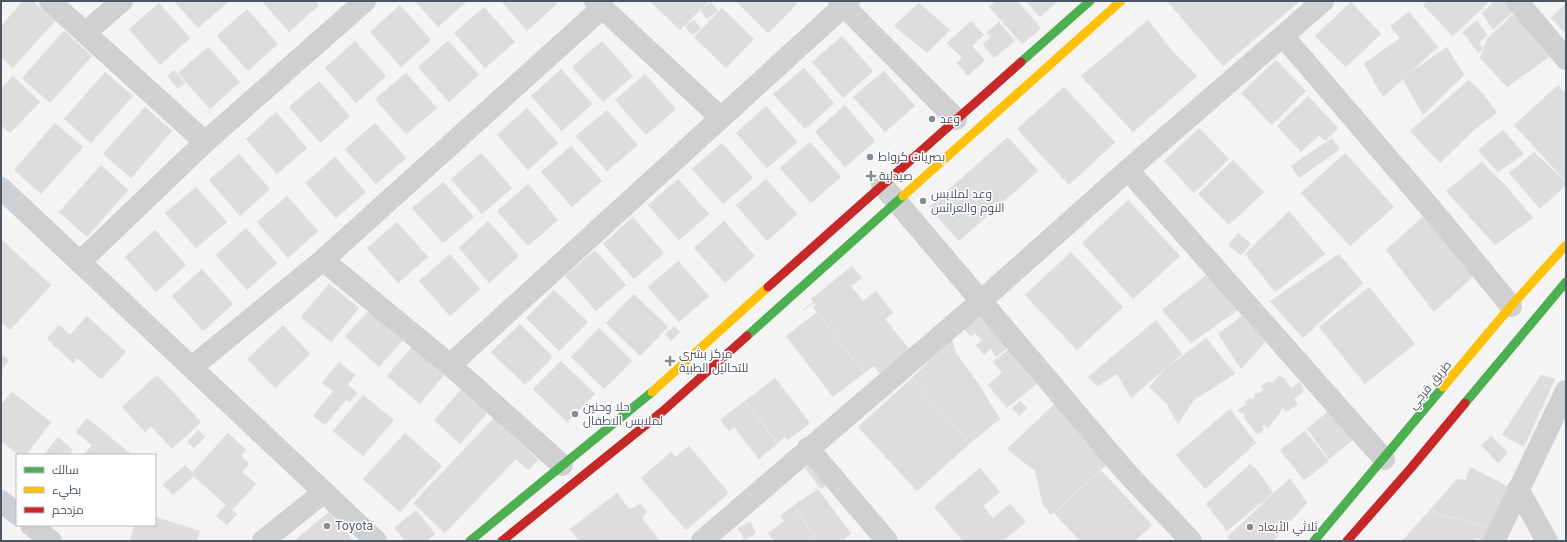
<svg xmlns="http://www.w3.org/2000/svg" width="1567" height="542" font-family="Inter,Cairo,sans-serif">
  <rect width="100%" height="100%" fill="#f4f4f4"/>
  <path fill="#ddddde" stroke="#e5e6e7" d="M 23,1 L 33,1 L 55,21 L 13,68 L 1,57 L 1,26 Z
    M 174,1 L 227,1 L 228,2 L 198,28 Z
    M 262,1 L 315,1 L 319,5 L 289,32 Z
    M 415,1 L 467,1 L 438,27 Z
    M 501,1 L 554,1 L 557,4 L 527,31 Z
    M 650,1 L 707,1 L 708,2 L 680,30 Z
    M 736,1 L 794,1 L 797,4 L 768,33 Z
    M 996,1 L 1017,1 L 1041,28 L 1022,44 L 989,7 Z
    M 1026,1 L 1058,1 L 1040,17 Z
    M 1167,1 L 1300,1 L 1223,66 Z
    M 1427,1 L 1487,1 L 1488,3 L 1453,36 L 1423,5 Z
    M 1494,1 L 1509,1 L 1516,9 L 1493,30 L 1482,13 Z
    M 711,2 L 718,11 L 707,19 L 700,10 Z
    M 1351,2 L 1381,34 L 1346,67 L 1315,36 Z
    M 159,3 L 190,38 L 160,65 L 129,29 Z
    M 919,3 L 950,30 L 927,53 L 894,26 Z
    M 1566,3 L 1566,34 L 1551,18 Z
    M 400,5 L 431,40 L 401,67 L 370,32 Z
    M 484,7 L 515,42 L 485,68 L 454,33 Z
    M 722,8 L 754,39 L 726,68 L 694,37 Z
    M 247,9 L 278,44 L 248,71 L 217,36 Z
    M 1409,12 L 1438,47 L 1383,97 L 1364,64 L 1400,38 L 1390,26 Z
    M 1513,14 L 1555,53 L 1507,87 L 1480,58 L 1487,39 Z
    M 694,20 L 701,28 L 692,35 L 685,26 Z
    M 1148,20 L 1173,52 L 1197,76 L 1133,132 L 1081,76 Z
    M 1477,20 L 1487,35 L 1479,43 L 1483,49 L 1478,53 L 1467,37 L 1462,33 Z
    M 971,21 L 984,35 L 972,46 L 985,60 L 968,76 L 957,63 L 962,58 L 947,43 Z
    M 999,22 L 1015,41 L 994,58 L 983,44 L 991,37 L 987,32 Z
    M 64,31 L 92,56 L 50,103 L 22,78 Z
    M 842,36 L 873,71 L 843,98 L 812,62 Z
    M 355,41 L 386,76 L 356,103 L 325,68 Z
    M 448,41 L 479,75 L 449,102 L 418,67 Z
    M 602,41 L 633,76 L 603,102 L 572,67 Z
    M 208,47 L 240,82 L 210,109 L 178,73 Z
    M 1447,47 L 1464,75 L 1423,115 L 1402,78 Z
    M 1276,60 L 1306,91 L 1272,125 L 1241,93 Z
    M 804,68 L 834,103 L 805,129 L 773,94 Z
    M 561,69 L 592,104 L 562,131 L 531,96 Z
    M 174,70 L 185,83 L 178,89 L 167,76 Z
    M 884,71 L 915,106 L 885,132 L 853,97 Z
    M 105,72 L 133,96 L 91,143 L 64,119 Z
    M 406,73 L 437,108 L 406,134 L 375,99 Z
    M 645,74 L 676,109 L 646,135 L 615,100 Z
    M 13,76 L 40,102 L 10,133 L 1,125 L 1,89 Z
    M 1469,80 L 1484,95 L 1497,113 L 1475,129 L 1440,163 L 1410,131 Z
    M 319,81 L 350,116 L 320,143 L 289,107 Z
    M 1558,85 L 1566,94 L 1566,177 L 1564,179 L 1514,125 Z
    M 1064,87 L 1115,142 L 1069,185 L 1017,129 Z
    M 1308,96 L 1338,128 L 1325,141 L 1319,135 L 1301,152 L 1277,126 Z
    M 845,105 L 875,141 L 845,167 L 815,132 Z
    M 766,106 L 797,142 L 767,168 L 736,133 Z
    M 145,107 L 172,131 L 131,178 L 103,154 Z
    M 527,108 L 558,143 L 528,170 L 497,135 Z
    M 607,110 L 638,145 L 607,171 L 576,136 Z
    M 276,112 L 307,148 L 277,174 L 246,139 Z
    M 55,123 L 83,147 L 41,194 L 14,170 Z
    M 375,123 L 406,158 L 376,184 L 345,149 Z
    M 1199,128 L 1229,159 L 1194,193 L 1164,161 Z
    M 1503,130 L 1524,154 L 1498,172 L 1478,150 Z
    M 1008,137 L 1038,171 L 959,241 L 929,207 Z
    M 1332,138 L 1340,149 L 1299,178 L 1291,166 Z
    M 810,142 L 841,177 L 811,203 L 780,168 Z
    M 722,143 L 753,178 L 723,204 L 692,169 Z
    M 571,146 L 602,181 L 572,207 L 541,172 Z
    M 1534,152 L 1566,182 L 1566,185 L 1540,209 L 1509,173 Z
    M 481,153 L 512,188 L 482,214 L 451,179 Z
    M 1345,153 L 1394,207 L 1350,246 L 1301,193 Z
    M 239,154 L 270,189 L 240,216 L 209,180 Z
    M 335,157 L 366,192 L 336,218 L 305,183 Z
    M 1233,160 L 1264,192 L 1229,225 L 1198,194 Z
    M 1482,162 L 1507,187 L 1533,218 L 1495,245 L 1446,191 Z
    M 101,165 L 128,190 L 87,237 L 59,212 Z
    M 678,179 L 709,214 L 679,240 L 648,205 Z
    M 766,179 L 797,214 L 767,241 L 736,205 Z
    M 443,182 L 474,217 L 443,243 L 412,208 Z
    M 528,184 L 558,220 L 528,246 L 497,211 Z
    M 196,187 L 227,222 L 196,248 L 165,213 Z
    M 287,196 L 318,231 L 288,258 L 257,222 Z
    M 1128,200 L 1180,256 L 1133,299 L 1082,243 Z
    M 1289,211 L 1325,254 L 1275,292 L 1245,254 Z
    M 1427,213 L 1477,273 L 1434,312 L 1386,250 Z
    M 633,217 L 664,253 L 634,279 L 603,244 Z
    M 488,221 L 519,256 L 489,283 L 459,248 Z
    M 724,221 L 755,256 L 725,283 L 694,248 Z
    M 397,222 L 428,257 L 398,283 L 367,248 Z
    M 246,228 L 277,263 L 247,290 L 216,255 Z
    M 155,230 L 186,265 L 156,292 L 125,257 Z
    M 1238,233 L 1251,244 L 1241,255 L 1228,245 Z
    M 3,241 L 51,285 L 10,330 L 1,322 L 1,243 Z
    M 595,250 L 626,285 L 596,311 L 565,276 Z
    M 1071,252 L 1123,307 L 1077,350 L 1025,295 Z
    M 450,254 L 480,289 L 450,316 L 419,281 Z
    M 1339,254 L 1363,283 L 1303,338 L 1270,301 Z
    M 678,261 L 709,296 L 679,322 L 648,287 Z
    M 852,266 L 862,278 L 851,286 L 863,301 L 876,291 L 893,313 L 885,319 L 913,354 L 883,377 L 874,366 L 864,373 L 813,307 L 816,305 L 814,303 L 802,311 L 813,302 L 811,299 Z
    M 202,269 L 233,304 L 203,331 L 172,296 Z
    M 1211,272 L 1242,307 L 1191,343 L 1162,310 Z
    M 329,284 L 359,308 L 331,342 L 301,317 Z
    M 1369,287 L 1415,344 L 1365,384 L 1319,327 Z
    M 554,290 L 588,322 L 559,351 L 526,318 Z
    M 634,294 L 668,327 L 640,356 L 606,323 Z
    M 373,306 L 406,337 L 379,367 L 345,336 Z
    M 984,308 L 1012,344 L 996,357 L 991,349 L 984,355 L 976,345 L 982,341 L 975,333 L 971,337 L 962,326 Z
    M 817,312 L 864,373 L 833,397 L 786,336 Z
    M 1243,315 L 1265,342 L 1241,369 L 1218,334 Z
    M 87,316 L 126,352 L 101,379 L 77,358 L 73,363 L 47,339 L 59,325 L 70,335 Z
    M 1156,320 L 1182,354 L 1131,398 L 1117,374 L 1097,386 L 1088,377 Z
    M 520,324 L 553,357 L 525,385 L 491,352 Z
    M 283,325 L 310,354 L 275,388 L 247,359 Z
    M 674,326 L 680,332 L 671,341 L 665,334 Z
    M 599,328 L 632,361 L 604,389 L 571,357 Z
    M 952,338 L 956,353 L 980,386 L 1000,419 L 970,443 L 912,378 Z
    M 1206,338 L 1235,374 L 1194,400 L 1178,424 L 1167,404 L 1149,387 L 1165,369 Z
    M 416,342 L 449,369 L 420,404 L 387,376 Z
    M 1015,344 L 1043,379 L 1007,408 L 988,385 L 1002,373 L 993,362 Z
    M 1,354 L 9,360 L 1,370 Z
    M 561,361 L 595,394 L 567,422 L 533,389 Z
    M 339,362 L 355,375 L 348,385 L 357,393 L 350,402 L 346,400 L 325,425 L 313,416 L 333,391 L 322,383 Z
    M 157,375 L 201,422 L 172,449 L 151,426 L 145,432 L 122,407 Z
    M 1541,375 L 1555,379 L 1524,447 L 1502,435 Z
    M 1279,376 L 1284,378 L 1291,388 L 1300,382 L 1304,391 L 1294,399 L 1298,404 L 1286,412 L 1283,408 L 1273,422 L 1267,428 L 1264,425 L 1262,427 L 1264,430 L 1257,434 L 1243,417 L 1245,416 L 1243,412 L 1241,414 L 1238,410 L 1247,404 L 1245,402 L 1251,397 L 1252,400 L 1255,397 L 1254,395 L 1264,390 L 1261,386 L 1270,381 L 1272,384 Z
    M 775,378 L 810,423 L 788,440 L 785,437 L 777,443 L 745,401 Z
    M 912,378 L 970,443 L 917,491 L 858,427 Z
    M 461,390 L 487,413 L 460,444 L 434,420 Z
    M 12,392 L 51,422 L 26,455 L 19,455 L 1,441 L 1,405 Z
    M 363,395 L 394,420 L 363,456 L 333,431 Z
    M 1060,399 L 1112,460 L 1051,515 L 1043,505 L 1035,471 L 1007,449 Z
    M 745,401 L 778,443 L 759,459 L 734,427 L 729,431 L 720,420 Z
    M 1020,401 L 1027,408 L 1019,416 L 1012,408 Z
    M 1334,406 L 1356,437 L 1329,459 L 1307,429 Z
    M 1230,409 L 1256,443 L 1205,489 L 1176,455 Z
    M 87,418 L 132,455 L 83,455 L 92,445 L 76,432 Z
    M 494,418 L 538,460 L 528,470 L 516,459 L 445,533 L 413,503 Z
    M 198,430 L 205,437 L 194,448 L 187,442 Z
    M 1305,431 L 1329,461 L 1304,480 L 1280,450 Z
    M 228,433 L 246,450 L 241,456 L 249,464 L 242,472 L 256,484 L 232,510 L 237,514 L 227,525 L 216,516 L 226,505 L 191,474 Z
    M 405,433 L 442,466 L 400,512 L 363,479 Z
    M 1491,436 L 1508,453 L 1498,463 L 1481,445 Z
    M 58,437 L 73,450 L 69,455 L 44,455 Z
    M 689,446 L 729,493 L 686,530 L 641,478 L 671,452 L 676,457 Z
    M 816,461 L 833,481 L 821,489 L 805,468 Z
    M 1250,464 L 1257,470 L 1273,493 L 1227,531 L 1206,504 Z
    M 185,465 L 195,475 L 173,495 L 163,485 Z
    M 1470,467 L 1509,487 L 1489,528 L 1429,511 L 1457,479 L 1466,480 Z
    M 980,468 L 1000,492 L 983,506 L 993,518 L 1010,504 L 1026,522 L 1003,541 L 963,541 L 934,507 Z
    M 1101,470 L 1152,525 L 1135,541 L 1080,541 L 1054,513 Z
    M 1290,478 L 1307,503 L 1273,541 L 1230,541 L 1227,537 Z
    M 818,489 L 851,534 L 841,541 L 818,541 L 793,506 Z
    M 617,493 L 629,509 L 641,504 L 647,513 L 642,518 L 660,541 L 579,541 L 570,529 Z
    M 793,506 L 818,541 L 774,541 L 768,533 L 784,521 L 780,516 Z
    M 416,510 L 435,534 L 427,541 L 405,541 L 394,528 Z
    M 1429,511 L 1489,528 L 1483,541 L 1476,538 L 1474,541 L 1402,541 Z
    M 329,512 L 354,541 L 294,541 Z
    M 155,517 L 200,531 L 197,541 L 130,541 L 135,525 L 155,525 Z
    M 750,522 L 756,533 L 745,540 L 738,528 Z"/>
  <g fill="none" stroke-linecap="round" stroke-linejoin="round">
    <path stroke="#ced0d2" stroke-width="22" d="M 50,1 L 205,142
      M 595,1 L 721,118
      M 839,1 L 956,119
      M 1517,1 L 1566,59
      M 85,33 L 122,1
      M 1283,36 L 1433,211 L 1511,306
      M 1128,170 L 1384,459
      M 882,185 L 897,202 L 1126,472 L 1191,541
      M 1,188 L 376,541
      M 323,260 L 450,365 L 562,465
      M 80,262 L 205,142 L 365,1
      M 450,365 L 849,1
      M 192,367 L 323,260 L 602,8
      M 808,448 L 887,541
      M 1518,489 L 1547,541
      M 1,501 L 17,514
      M 31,525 L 51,541
      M 263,541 L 324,492
      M 702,541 L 981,301 L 1128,170 L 1323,1
      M 1494,541 L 1566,391"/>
    <path stroke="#4caf50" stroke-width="9" d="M 1021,62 L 1090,1
      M 747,336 L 903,196
      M 1465,403 L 1566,282
      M 470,541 L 652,392
      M 1314,541 L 1443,387"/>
    <path stroke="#ffc107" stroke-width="9" d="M 903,196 L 1121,1
      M 1443,387 L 1511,306 L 1566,245
      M 652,392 L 768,287"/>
    <path stroke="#c62828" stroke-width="9" d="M 768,287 L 1021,62
      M 502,541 L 663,411 L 747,336
      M 1347,541 L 1411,468 L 1465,403"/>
  </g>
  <g fill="#868d94" stroke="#fff" stroke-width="1.5">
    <circle cx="932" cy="119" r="4"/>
    <circle cx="870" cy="157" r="4"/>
    <path d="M869 170h4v4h4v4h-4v4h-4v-4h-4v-4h4z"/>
    <circle cx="923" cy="201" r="4"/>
    <path d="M668 355h4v4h4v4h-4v4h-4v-4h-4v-4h4z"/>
    <circle cx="575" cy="414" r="4"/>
    <circle cx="327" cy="526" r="4"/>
    <circle cx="1250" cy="527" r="4"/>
  </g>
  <g text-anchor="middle" stroke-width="3" stroke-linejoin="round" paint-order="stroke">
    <g font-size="12" fill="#4a5661" stroke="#fff" text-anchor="start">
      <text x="940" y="123">وعد</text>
      <text x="878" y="161">بصريات كرواط</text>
      <text x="879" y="180">صيدلية</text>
      <text x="931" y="198">وعد لملابس<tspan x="931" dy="14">النوم والعرائس</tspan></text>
      <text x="679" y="358">مركز بشرى<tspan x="679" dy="14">للتحاليل الطبية</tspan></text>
      <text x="583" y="411">حلا وحنين<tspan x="583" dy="14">لملابس الاطفال</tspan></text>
      <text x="335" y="530">Toyota</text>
      <text x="1258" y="531">ثلاثي الأبعاد</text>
    </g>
    <g font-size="12" fill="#4a5661" stroke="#fff">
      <text transform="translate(1430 385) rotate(-50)" y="4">طريق قرجي</text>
    </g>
  </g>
  <rect width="1567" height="542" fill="none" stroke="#4a5661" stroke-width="4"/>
  <rect x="16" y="454" width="140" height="72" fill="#ffffff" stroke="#b7bbc0"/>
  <rect x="24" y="467" width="20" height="6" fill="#4caf50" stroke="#b7bbc0"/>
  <text x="52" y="474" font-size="12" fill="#4a5661">سالك</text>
  <rect x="24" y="487" width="20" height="6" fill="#ffc107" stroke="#b7bbc0"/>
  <text x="52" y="494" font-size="12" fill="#4a5661">بطيء</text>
  <rect x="24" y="507" width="20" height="6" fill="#c62828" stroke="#b7bbc0"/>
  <text x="52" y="514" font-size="12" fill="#4a5661">مزدحم</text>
</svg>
